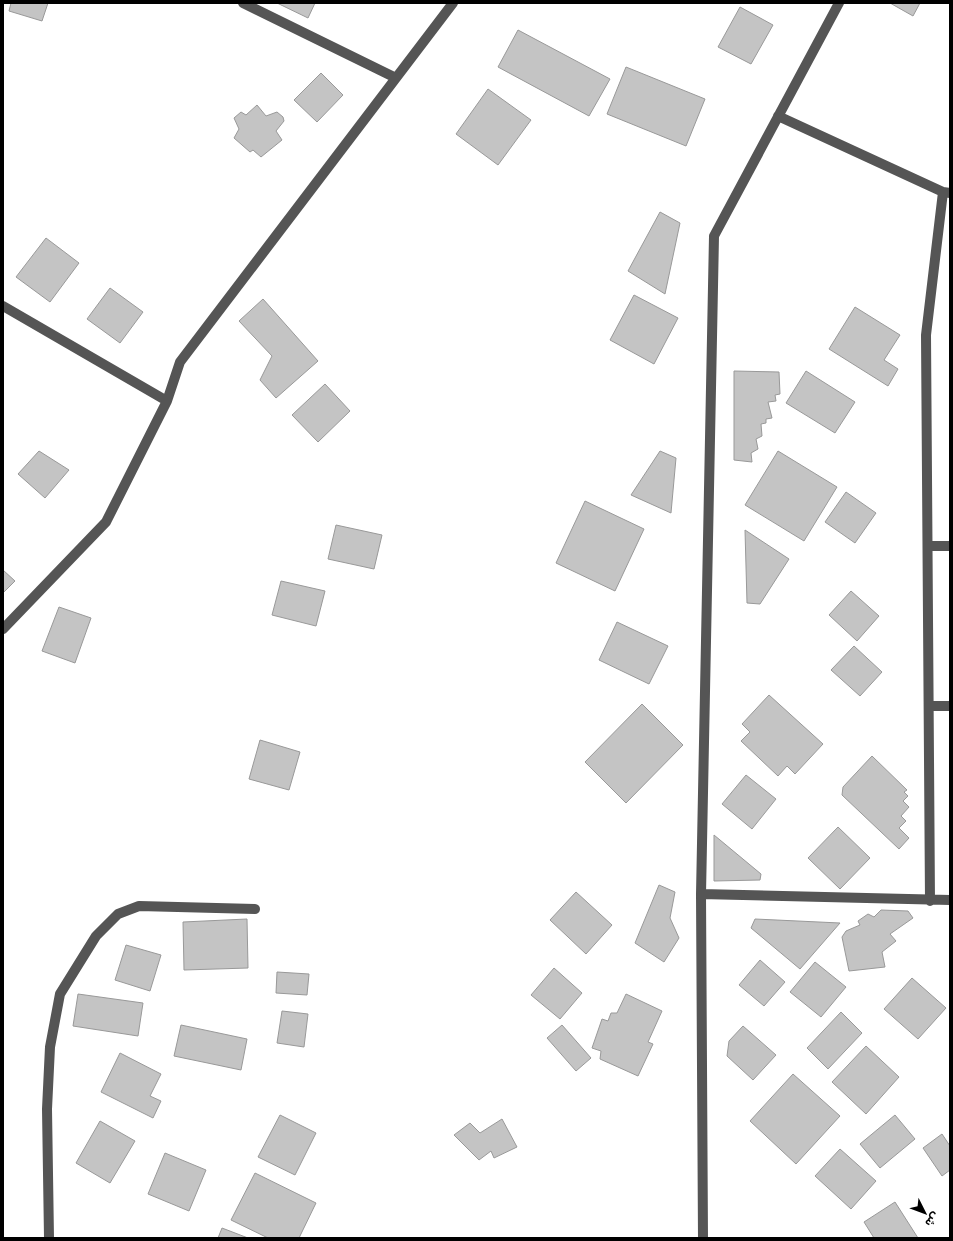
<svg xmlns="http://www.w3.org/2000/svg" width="953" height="1241" font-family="Roboto,'Noto Sans Arabic',sans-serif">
  <rect width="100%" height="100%" fill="#fff"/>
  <path fill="#c4c4c4" stroke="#999" d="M 11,3 L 48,3 L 42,21 L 9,11 Z
    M 277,3 L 315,3 L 308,18 Z
    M 890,3 L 920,3 L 913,16 Z
    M 740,7 L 773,25 L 751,64 L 718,47 Z
    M 518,30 L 610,79 L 589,116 L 498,67 Z
    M 626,67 L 705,99 L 686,146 L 607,114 Z
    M 321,73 L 343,95 L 317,122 L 294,100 Z
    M 488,89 L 531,120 L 498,165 L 456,134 Z
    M 257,105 L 266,116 L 277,112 L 283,117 L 284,121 L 276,131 L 282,140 L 261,157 L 253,150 L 250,152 L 234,138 L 239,129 L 234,118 L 241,112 L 246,115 Z
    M 660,212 L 680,223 L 665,294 L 628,271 Z
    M 46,238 L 79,263 L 50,302 L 16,277 Z
    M 110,288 L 143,312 L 120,343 L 87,319 Z
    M 634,295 L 678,318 L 654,364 L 610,340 Z
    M 263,299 L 318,361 L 276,398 L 260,380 L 272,356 L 239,321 Z
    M 855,307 L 900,335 L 884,360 L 898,369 L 888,386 L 829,349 Z
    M 734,371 L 779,372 L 780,394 L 775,395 L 776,401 L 768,402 L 772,418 L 766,419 L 766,423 L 761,424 L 762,436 L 756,439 L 758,449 L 751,453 L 752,462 L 734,460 Z
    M 806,371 L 855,402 L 835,433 L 786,403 Z
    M 325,384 L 350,411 L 318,442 L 292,415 Z
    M 39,451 L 69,470 L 45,498 L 18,474 Z
    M 660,451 L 676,458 L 671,513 L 631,495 Z
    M 778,451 L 837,487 L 804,541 L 745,505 Z
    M 846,492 L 876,513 L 855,543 L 825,522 Z
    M 585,501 L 644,529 L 615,591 L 556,563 Z
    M 336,525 L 382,535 L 374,569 L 328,559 Z
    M 745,530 L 789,559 L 760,604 L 747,603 Z
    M 3,570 L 15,581 L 3,593 Z
    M 281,581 L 325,591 L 316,626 L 272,615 Z
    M 851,591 L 879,616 L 857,641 L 829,615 Z
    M 59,607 L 91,618 L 75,663 L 42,651 Z
    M 617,622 L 668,646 L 649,684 L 599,660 Z
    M 854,646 L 882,672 L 860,696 L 831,670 Z
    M 769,695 L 823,744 L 795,774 L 787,766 L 778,776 L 741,741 L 750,732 L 742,724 Z
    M 642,704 L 683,745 L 626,803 L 585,762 Z
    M 260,740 L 300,752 L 289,790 L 249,779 Z
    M 872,756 L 907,790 L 904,792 L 908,796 L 903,801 L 909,807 L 901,816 L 906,821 L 899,828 L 909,838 L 899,849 L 842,795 L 843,787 Z
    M 746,775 L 776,799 L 752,829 L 722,804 Z
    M 838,827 L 870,858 L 840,889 L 808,858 Z
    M 714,835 L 761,874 L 760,880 L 714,881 Z
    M 659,885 L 675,892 L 670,918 L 679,938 L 664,962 L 635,943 Z
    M 576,892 L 612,925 L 586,954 L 550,920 Z
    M 881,910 L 908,911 L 913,918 L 890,934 L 896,941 L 882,952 L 885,967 L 849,971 L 842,937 L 846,931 L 860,925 L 858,921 L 868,914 L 874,917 Z
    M 247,919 L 248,968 L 184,970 L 183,922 Z
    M 755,919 L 840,923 L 800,969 L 751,928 Z
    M 126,945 L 161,955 L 150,991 L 115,980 Z
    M 760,960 L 785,982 L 764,1006 L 739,985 Z
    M 815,962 L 846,987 L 821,1017 L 790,992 Z
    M 554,968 L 582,993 L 560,1019 L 531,995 Z
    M 277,972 L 309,974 L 307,995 L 276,993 Z
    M 912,978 L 946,1008 L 918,1039 L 884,1009 Z
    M 78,994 L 143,1003 L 138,1036 L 73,1026 Z
    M 626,994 L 662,1011 L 648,1042 L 653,1044 L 638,1076 L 600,1059 L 601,1051 L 592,1048 L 602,1019 L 608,1021 L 611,1013 L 617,1013 Z
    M 282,1011 L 308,1014 L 304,1047 L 277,1043 Z
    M 841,1012 L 862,1033 L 828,1069 L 807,1048 Z
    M 181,1025 L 247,1039 L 241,1070 L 174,1056 Z
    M 562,1025 L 591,1058 L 576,1071 L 547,1038 Z
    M 743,1026 L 776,1055 L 753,1080 L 727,1056 L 729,1041 Z
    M 866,1046 L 899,1077 L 866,1114 L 832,1082 Z
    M 120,1053 L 161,1074 L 150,1096 L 161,1101 L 153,1118 L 101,1092 Z
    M 793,1074 L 840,1116 L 796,1164 L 750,1121 Z
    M 280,1115 L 316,1133 L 295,1175 L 258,1157 Z
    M 895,1115 L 915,1139 L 880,1168 L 860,1144 Z
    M 502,1119 L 517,1147 L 494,1158 L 491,1151 L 479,1160 L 454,1135 L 470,1123 L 480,1133 Z
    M 100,1121 L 135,1141 L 110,1183 L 76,1163 Z
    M 942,1134 L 950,1146 L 950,1170 L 942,1176 L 923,1148 Z
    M 840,1149 L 876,1181 L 851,1209 L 815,1176 Z
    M 165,1153 L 206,1170 L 189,1211 L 148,1194 Z
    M 255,1173 L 316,1203 L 299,1238 L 268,1238 L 231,1220 Z
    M 895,1202 L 918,1238 L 874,1238 L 864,1222 Z
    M 222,1228 L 248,1238 L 218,1238 Z"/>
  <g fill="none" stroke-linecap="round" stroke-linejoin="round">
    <path stroke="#555" stroke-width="10" d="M 243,3 L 396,78
      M 778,116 L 943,192 L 950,193
      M 3,306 L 167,401
      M 929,546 L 950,546
      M 3,629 L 106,522 L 167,401 L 180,362 L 453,3
      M 930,706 L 950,706
      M 701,894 L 950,900
      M 930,901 L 926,335 L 943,192
      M 49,1238 L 47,1109 L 50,1047 L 60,994 L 96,936 L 118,914 L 139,906 L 255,909
      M 703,1238 L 701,894 L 714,236 L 839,3"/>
  </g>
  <rect width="953" height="1241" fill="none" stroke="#000000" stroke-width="8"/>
  <g transform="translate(925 1213) rotate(132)" stroke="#ffffff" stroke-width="3" paint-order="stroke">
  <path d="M0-3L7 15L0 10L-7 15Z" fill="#000000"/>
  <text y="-6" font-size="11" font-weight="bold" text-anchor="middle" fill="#000000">ش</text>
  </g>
</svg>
